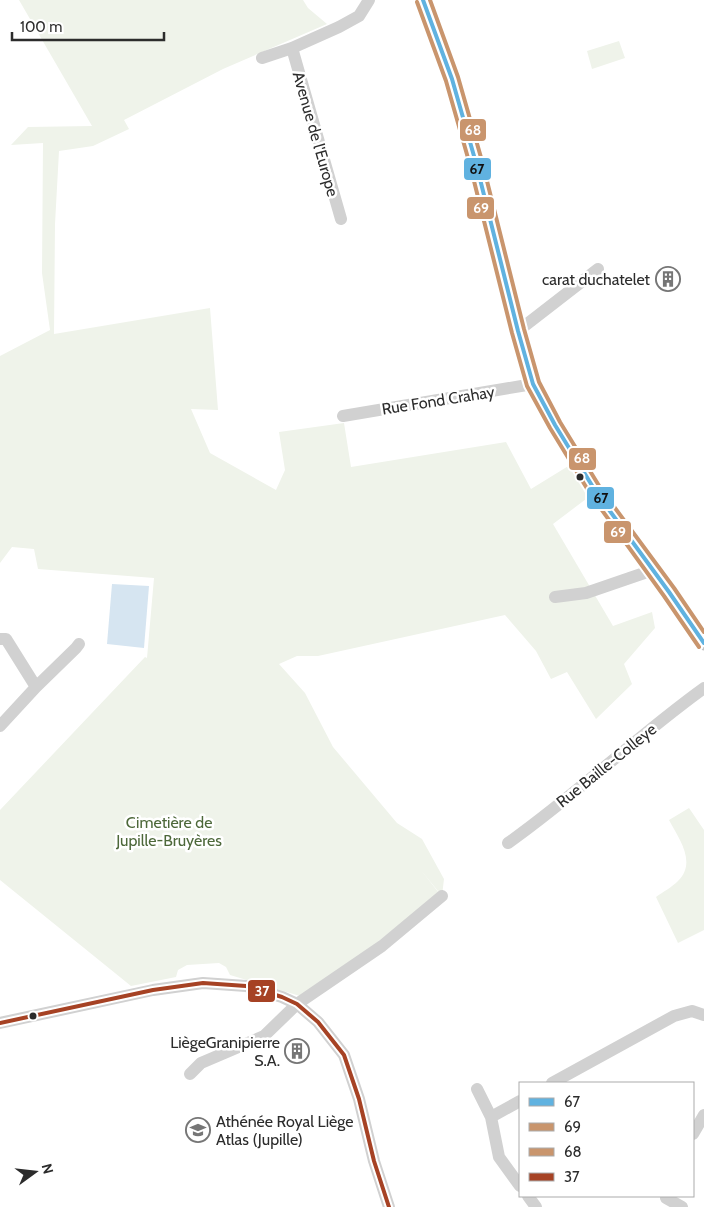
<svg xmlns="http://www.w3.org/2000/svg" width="704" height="1207" font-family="Cabin,sans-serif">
  <rect width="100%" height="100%" fill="#fff"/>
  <path fill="#eff3ea" d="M 19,0 L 303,0 L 308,8 L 327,24 L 223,69 L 124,120 L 129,129 L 93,146 L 59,151 L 55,224 L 54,334 L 210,308 L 218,410 L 191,409 L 210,453 L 276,490 L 285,470 L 279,432 L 344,423 L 351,467 L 506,442 L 531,489 L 570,465 L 590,496 L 553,524 L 613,626 L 652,612 L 655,628 L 624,664 L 632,684 L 596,719 L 567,672 L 551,679 L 536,651 L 505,615 L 318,656 L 297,656 L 279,664 L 305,693 L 333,747 L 397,823 L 422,839 L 444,879 L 442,896 L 420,869 L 439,893 L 355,960 L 300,996 L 230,975 L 226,967 L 219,963 L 187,965 L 178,970 L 176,977 L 131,986 L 0,880 L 0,810 L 145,657 L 147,658 L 154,578 L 38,569 L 34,549 L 12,547 L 0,563 L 0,356 L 50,330 L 42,273 L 43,143 L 11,145 L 28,127 L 92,126 Z
    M 619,41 L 625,58 L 592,69 L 587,51 Z
    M 689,808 L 704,830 L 704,930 L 678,943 L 656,897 C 663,892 672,887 678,881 C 697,862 679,839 669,820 Z"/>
  <path fill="#d6e5f1" d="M 112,584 L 149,586 L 144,648 L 107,644 Z"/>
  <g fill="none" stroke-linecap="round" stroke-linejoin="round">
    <path stroke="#d1d1d1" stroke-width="12" d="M 292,48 L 341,219
      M 262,58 L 292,48 L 339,27 L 359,16 L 369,0
      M 518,331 L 598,269
      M 343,416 L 533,384
      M 555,597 L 586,593 L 653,570
      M 0,639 L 6,639 L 36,687
      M 0,726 L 36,687 L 76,648 L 79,644
      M 508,843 C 576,795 636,737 704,688
      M 0,1023 L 153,990 L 203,983 L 246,986 L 282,997 L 297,1004 L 318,1022 L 344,1055 L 359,1099 L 374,1161 L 389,1207
      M 190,1074 L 201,1063 L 264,1036 L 297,1004 L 382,946 L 442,896
      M 552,1083 L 674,1016 L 692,1011 L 704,1015
      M 477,1089 L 491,1117 L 499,1157 L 520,1186
      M 491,1117 L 520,1101
      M 693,1134 L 704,1115
      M 528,1196 L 536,1207
      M 666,1198 L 682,1207"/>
    <path stroke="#c4c4c4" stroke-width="15" d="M 423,0 L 452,79 L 476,163 L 518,331 L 533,384 L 555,425 L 596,492 L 669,592 L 704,643"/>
    <defs>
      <path id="bus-1" d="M 423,0 L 452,79 L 476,163 L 518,331 L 533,384 L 555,425 L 596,492 L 669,592 L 704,643"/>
      <path id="bus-2" d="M 417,2 L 446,81 L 470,165 L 512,333 L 527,386 L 550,428 L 591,495 L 664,596 L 699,647"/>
      <path id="bus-3" d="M 430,0 L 458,77 L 482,161 L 524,329 L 539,382 L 560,422 L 601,489 L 674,588 L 704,632"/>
      <path id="bus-4" d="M 0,1023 L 153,990 L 203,983 L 246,986 L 282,997 L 297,1004 L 318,1022 L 344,1055 L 359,1099 L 374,1161 L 389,1207"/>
    </defs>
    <use href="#bus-1" stroke="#fff" stroke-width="8"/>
    <use href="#bus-2" stroke="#fff" stroke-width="8"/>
    <use href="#bus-3" stroke="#fff" stroke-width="8"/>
    <use href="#bus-4" stroke="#fff" stroke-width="8"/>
    <use href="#bus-1" stroke="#60b2e0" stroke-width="4"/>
    <use href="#bus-2" stroke="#c9956d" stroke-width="4"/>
    <use href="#bus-3" stroke="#c9956d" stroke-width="4"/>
    <use href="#bus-4" stroke="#a64224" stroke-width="4"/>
  </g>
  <defs>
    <symbol id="building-ring" viewBox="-11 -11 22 22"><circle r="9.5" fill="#fff" stroke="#767676" stroke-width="1.5"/><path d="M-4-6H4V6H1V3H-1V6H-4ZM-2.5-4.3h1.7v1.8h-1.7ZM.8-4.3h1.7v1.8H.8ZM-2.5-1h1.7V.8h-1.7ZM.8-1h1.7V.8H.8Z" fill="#767676"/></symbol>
    <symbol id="school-ring" viewBox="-11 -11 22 22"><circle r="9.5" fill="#fff" stroke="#767676" stroke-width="1.5"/><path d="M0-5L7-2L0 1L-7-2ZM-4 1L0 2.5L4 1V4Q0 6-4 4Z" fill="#767676"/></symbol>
  </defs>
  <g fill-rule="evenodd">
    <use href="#building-ring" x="654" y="265" width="28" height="28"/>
    <use href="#building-ring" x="283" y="1037" width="28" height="28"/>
    <use href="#school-ring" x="184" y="1116" width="28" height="28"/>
  </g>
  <g fill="#2c2c2c" stroke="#fff" stroke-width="2">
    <circle cx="580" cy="477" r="4.5"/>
    <circle cx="33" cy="1016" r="4.5"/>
  </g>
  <g text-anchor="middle" stroke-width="5" stroke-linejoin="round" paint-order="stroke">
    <g font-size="16" fill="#2c2c2c" stroke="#fff">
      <text transform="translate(316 134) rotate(74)" y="6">Avenue de l'Europe</text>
      <text transform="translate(438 400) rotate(-9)" y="6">Rue Fond Crahay</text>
      <text transform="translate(606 765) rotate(-39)" y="6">Rue Baille-Colleye</text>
    </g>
    <g font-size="16" fill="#2c2c2c" stroke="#fff" text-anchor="end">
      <text x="650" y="285">carat duchatelet</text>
      <text x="280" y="1048">LiègeGranipierre<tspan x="280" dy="18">S.A.</tspan></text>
      <text x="216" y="1127" text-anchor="start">Athénée Royal Liège<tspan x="216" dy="18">Atlas (Jupille)</tspan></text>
    </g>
    <g font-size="16" fill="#4d683a" stroke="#fff">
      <text x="169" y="828">Cimetière de<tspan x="169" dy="18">Jupille-Bruyères</tspan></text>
    </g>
  </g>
  <g stroke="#fff" stroke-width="2">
    <rect x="459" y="118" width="28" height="24" rx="5" fill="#c9956d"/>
    <rect x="463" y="157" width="29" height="24" rx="5" fill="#60b2e0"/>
    <rect x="466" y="196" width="29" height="24" rx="5" fill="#c9956d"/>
    <rect x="568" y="447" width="29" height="24" rx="5" fill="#c9956d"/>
    <rect x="586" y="486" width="29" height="24" rx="5" fill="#60b2e0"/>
    <rect x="603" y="520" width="29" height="24" rx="5" fill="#c9956d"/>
    <rect x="247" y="979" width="29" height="24" rx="5" fill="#a64224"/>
  </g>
  <g font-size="14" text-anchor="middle" font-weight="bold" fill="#fff">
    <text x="473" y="135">68</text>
    <text x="481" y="213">69</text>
    <text x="582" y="463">68</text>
    <text x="618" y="537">69</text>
    <text x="262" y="996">37</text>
  </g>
  <g font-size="14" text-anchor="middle" font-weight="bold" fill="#111">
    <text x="477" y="174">67</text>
    <text x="601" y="503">67</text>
  </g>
  <rect x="519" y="1082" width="175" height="115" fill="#ffffff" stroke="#ababab"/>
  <rect x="529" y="1098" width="25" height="8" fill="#60b2e0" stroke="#ababab"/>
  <text x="564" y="1107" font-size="15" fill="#2c2c2c">67</text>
  <rect x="529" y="1123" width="25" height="8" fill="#c9956d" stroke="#ababab"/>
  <text x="564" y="1132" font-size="15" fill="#2c2c2c">69</text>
  <rect x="529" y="1148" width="25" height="8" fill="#c9956d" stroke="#ababab"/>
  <text x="564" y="1157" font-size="15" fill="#2c2c2c">68</text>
  <rect x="529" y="1173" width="25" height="8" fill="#a64224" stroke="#ababab"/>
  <text x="564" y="1182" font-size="15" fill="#2c2c2c">37</text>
  <g transform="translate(35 1172) rotate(75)" stroke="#ffffff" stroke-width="4" paint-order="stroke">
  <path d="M0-4L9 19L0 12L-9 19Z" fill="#2c2c2c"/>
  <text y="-8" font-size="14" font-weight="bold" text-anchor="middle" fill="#2c2c2c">N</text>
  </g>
  <path d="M12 32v8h152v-8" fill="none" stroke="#2c2c2c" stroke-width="2.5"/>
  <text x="20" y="32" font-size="15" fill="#2c2c2c" stroke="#ffffff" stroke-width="4" paint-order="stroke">100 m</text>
</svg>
